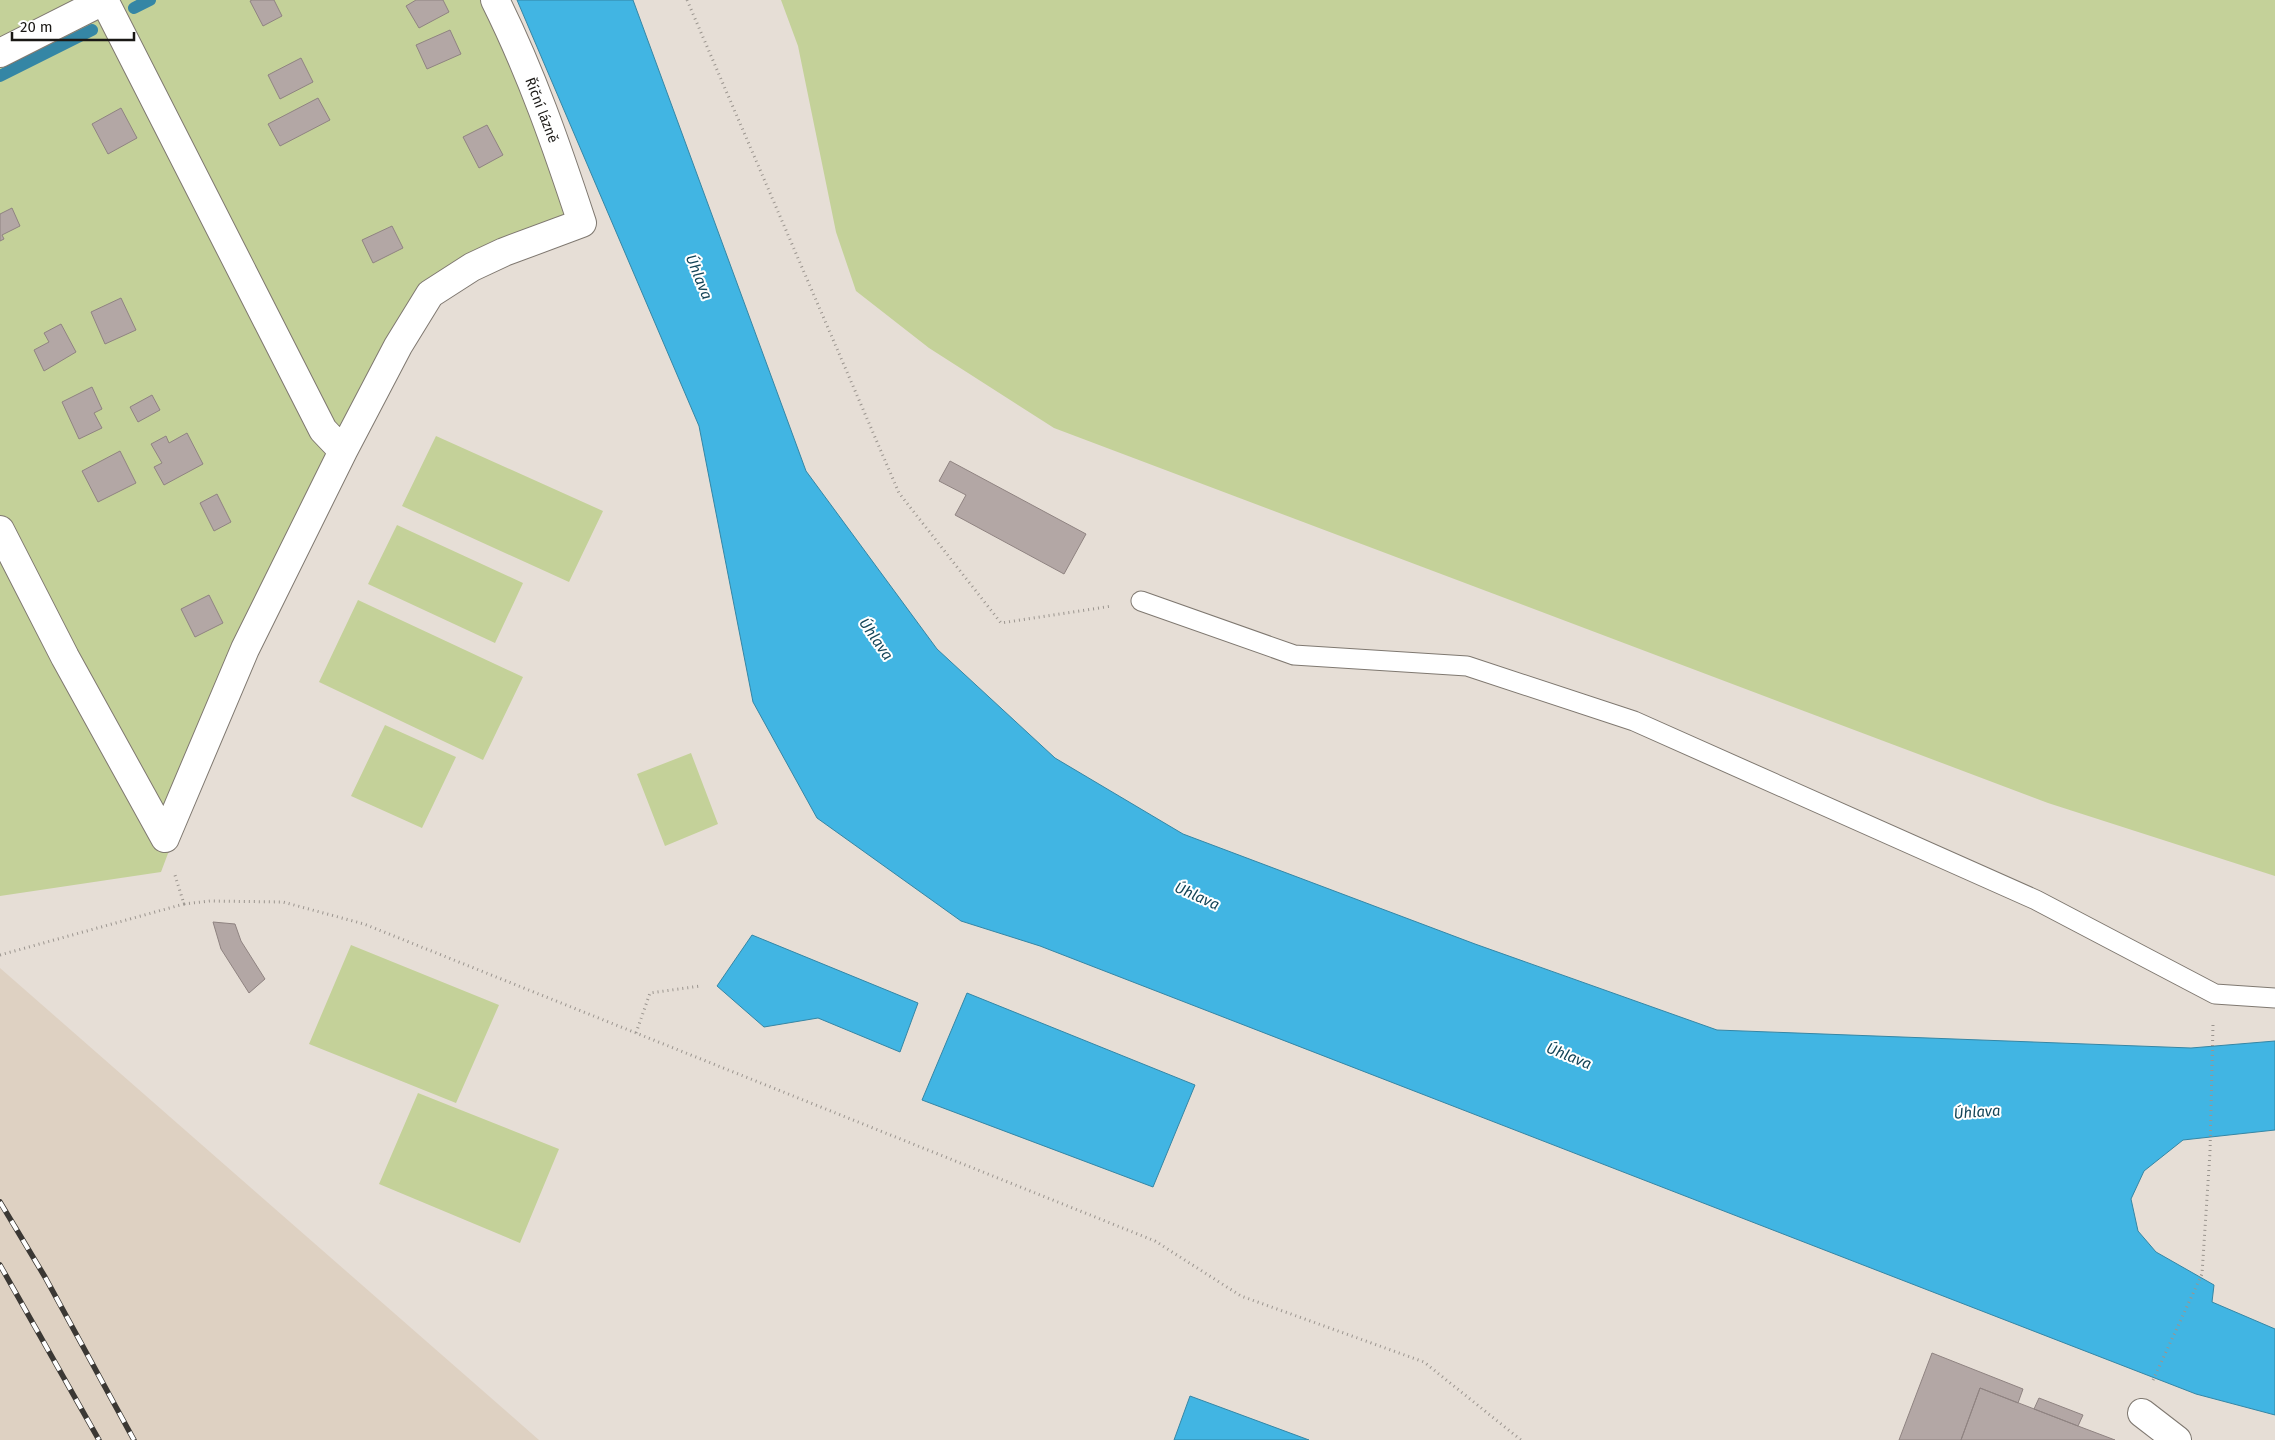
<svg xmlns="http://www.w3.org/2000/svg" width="2275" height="1440" font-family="'Fira Sans',sans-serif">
  <rect width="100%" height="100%" fill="#e6ded6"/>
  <path fill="#ded1c2" d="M 0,968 L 539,1440 L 0,1440 Z"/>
  <path fill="#c4d199" d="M 0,0 L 495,0 L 582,223 L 430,294 L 245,649 L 161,872 L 0,896 Z
    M 781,0 L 2275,0 L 2275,876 L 2048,803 L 1054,428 L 929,348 L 856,291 L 836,232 L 798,46 Z
    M 436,436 L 603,511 L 569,582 L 402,506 Z
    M 397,525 L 523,583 L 495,643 L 368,584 Z
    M 358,600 L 523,677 L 483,760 L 319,682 Z
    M 385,725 L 456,757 L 422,828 L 351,796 Z
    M 691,753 L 718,824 L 665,846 L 637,774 Z
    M 351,945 L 499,1005 L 456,1103 L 309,1044 Z
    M 418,1093 L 559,1149 L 520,1243 L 379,1184 Z"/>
  <path fill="#41b5e3" stroke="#3586a5" d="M 517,0 L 633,0 L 806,471 L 937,649 L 1055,758 L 1183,834 L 1475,944 L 1717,1030 L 2191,1048 L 2275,1041 L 2275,1130 L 2183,1140 L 2144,1171 L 2131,1199 L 2138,1231 L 2156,1252 L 2214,1285 L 2212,1302 L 2275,1329 L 2275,1415 L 2196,1394 L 1040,946 L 961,921 L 817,818 L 753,702 L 699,426 Z
    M 752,935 L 918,1003 L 900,1052 L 818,1018 L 764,1027 L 717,986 Z
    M 967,993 L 1195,1085 L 1153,1187 L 922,1100 Z
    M 1190,1396 L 1309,1440 L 1174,1440 Z"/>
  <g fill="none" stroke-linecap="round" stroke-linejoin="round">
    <path stroke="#3586a5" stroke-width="12" d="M 134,8 L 150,0
      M 0,76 L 92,30"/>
  </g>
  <path fill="#b3a7a5" stroke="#8f8381" d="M 252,0 L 274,0 L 282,16 L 263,26 L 250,1 Z
    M 416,0 L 443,0 L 449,12 L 419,28 L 406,6 Z
    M 450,30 L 461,54 L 427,69 L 416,45 Z
    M 301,58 L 313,82 L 280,99 L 268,75 Z
    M 318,98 L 330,120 L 280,146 L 268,124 Z
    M 121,108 L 137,138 L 108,154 L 92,124 Z
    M 487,125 L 503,155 L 479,168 L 463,137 Z
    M 12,208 L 20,226 L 2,235 L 4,239 L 0,241 L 0,214 Z
    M 392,226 L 403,248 L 373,263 L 362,240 Z
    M 121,298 L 136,330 L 105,344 L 91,312 Z
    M 61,324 L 76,352 L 44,371 L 34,350 L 49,342 L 44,333 Z
    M 92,387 L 102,409 L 94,413 L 102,428 L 79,439 L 62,402 Z
    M 152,395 L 160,410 L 138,422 L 130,407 Z
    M 187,433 L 203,464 L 164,485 L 154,467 L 162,463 L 151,444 L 166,436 L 169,443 Z
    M 120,451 L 136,483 L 98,502 L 82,471 Z
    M 950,461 L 1086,534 L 1064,574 L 955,515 L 966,495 L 939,481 Z
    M 217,494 L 231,522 L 214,531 L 200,503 Z
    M 209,595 L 223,623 L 195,637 L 181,609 Z
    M 213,922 L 235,924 L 241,941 L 265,979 L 249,993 L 221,949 Z
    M 1932,1353 L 2023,1389 L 2018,1403 L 1980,1388 L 1961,1440 L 1899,1440 Z
    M 1980,1388 L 2078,1426 L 2115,1440 L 1961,1440 Z
    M 2039,1398 L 2083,1415 L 2078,1426 L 2034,1409 Z"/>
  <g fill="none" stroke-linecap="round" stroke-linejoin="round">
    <defs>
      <path id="service" d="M 1141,601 L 1294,655 L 1467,666 L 1634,721 L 2036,900 L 2215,994 L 2275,998"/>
      <path id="pedestrian" d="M 104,0 L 323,430 L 343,451
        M 0,53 L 105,0
        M 0,530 L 65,657 L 165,838
        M 165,838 L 245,649 L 343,451 L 398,346 L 430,294 L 472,267 L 504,252 L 582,223 C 557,147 531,72 495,0"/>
      <path id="minor" d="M 2142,1413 L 2177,1440"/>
    </defs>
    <use href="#service" stroke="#7f7870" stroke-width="21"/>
    <use href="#pedestrian" stroke="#7f7870" stroke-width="30"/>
    <use href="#minor" stroke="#7f7870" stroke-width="30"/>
    <path stroke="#9b958f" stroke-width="3" stroke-dasharray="1 4" stroke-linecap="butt" d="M 687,0 L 899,493 L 1001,623 L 1112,606
      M 184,904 L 210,901 L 283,902 L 364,924 L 636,1033 L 1155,1241 L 1241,1296 L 1424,1362 L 1521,1440
      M 0,955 L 184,904 L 174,872
      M 636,1033 L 650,993 L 700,986
      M 2153,1380 L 2202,1274 L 2210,1152 L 2213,1025"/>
    <use href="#service" stroke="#fff" stroke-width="19"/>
    <use href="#pedestrian" stroke="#fff" stroke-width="28"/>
    <use href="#minor" stroke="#fff" stroke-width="28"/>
    <defs>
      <path id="rail" d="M 0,1202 L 45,1277 L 134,1440
        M 0,1265 L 99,1440"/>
    </defs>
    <use href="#rail" stroke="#3b3834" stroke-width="5.5"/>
    <use href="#rail" stroke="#fff" stroke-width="4" stroke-dasharray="11" stroke-linecap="butt"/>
  </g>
  <g text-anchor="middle" stroke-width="4" stroke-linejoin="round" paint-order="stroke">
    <g font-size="14" fill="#1a1815" stroke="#fff">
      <text transform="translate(542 110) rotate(69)" y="5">Říční lázně</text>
    </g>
    <g font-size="15" font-style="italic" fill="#144558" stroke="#fff">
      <text transform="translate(699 277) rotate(68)" y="5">Úhlava</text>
      <text transform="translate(876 639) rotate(55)" y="5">Úhlava</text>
      <text transform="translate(1197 896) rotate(24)" y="5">Úhlava</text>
      <text transform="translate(1569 1056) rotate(22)" y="5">Úhlava</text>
      <text transform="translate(1977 1112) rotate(-4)" y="5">Úhlava</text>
    </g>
  </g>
  <path d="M12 32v8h122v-8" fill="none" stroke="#1a1815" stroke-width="2.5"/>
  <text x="20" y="32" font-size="15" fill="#1a1815" stroke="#ffffff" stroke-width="4" paint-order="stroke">20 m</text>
</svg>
